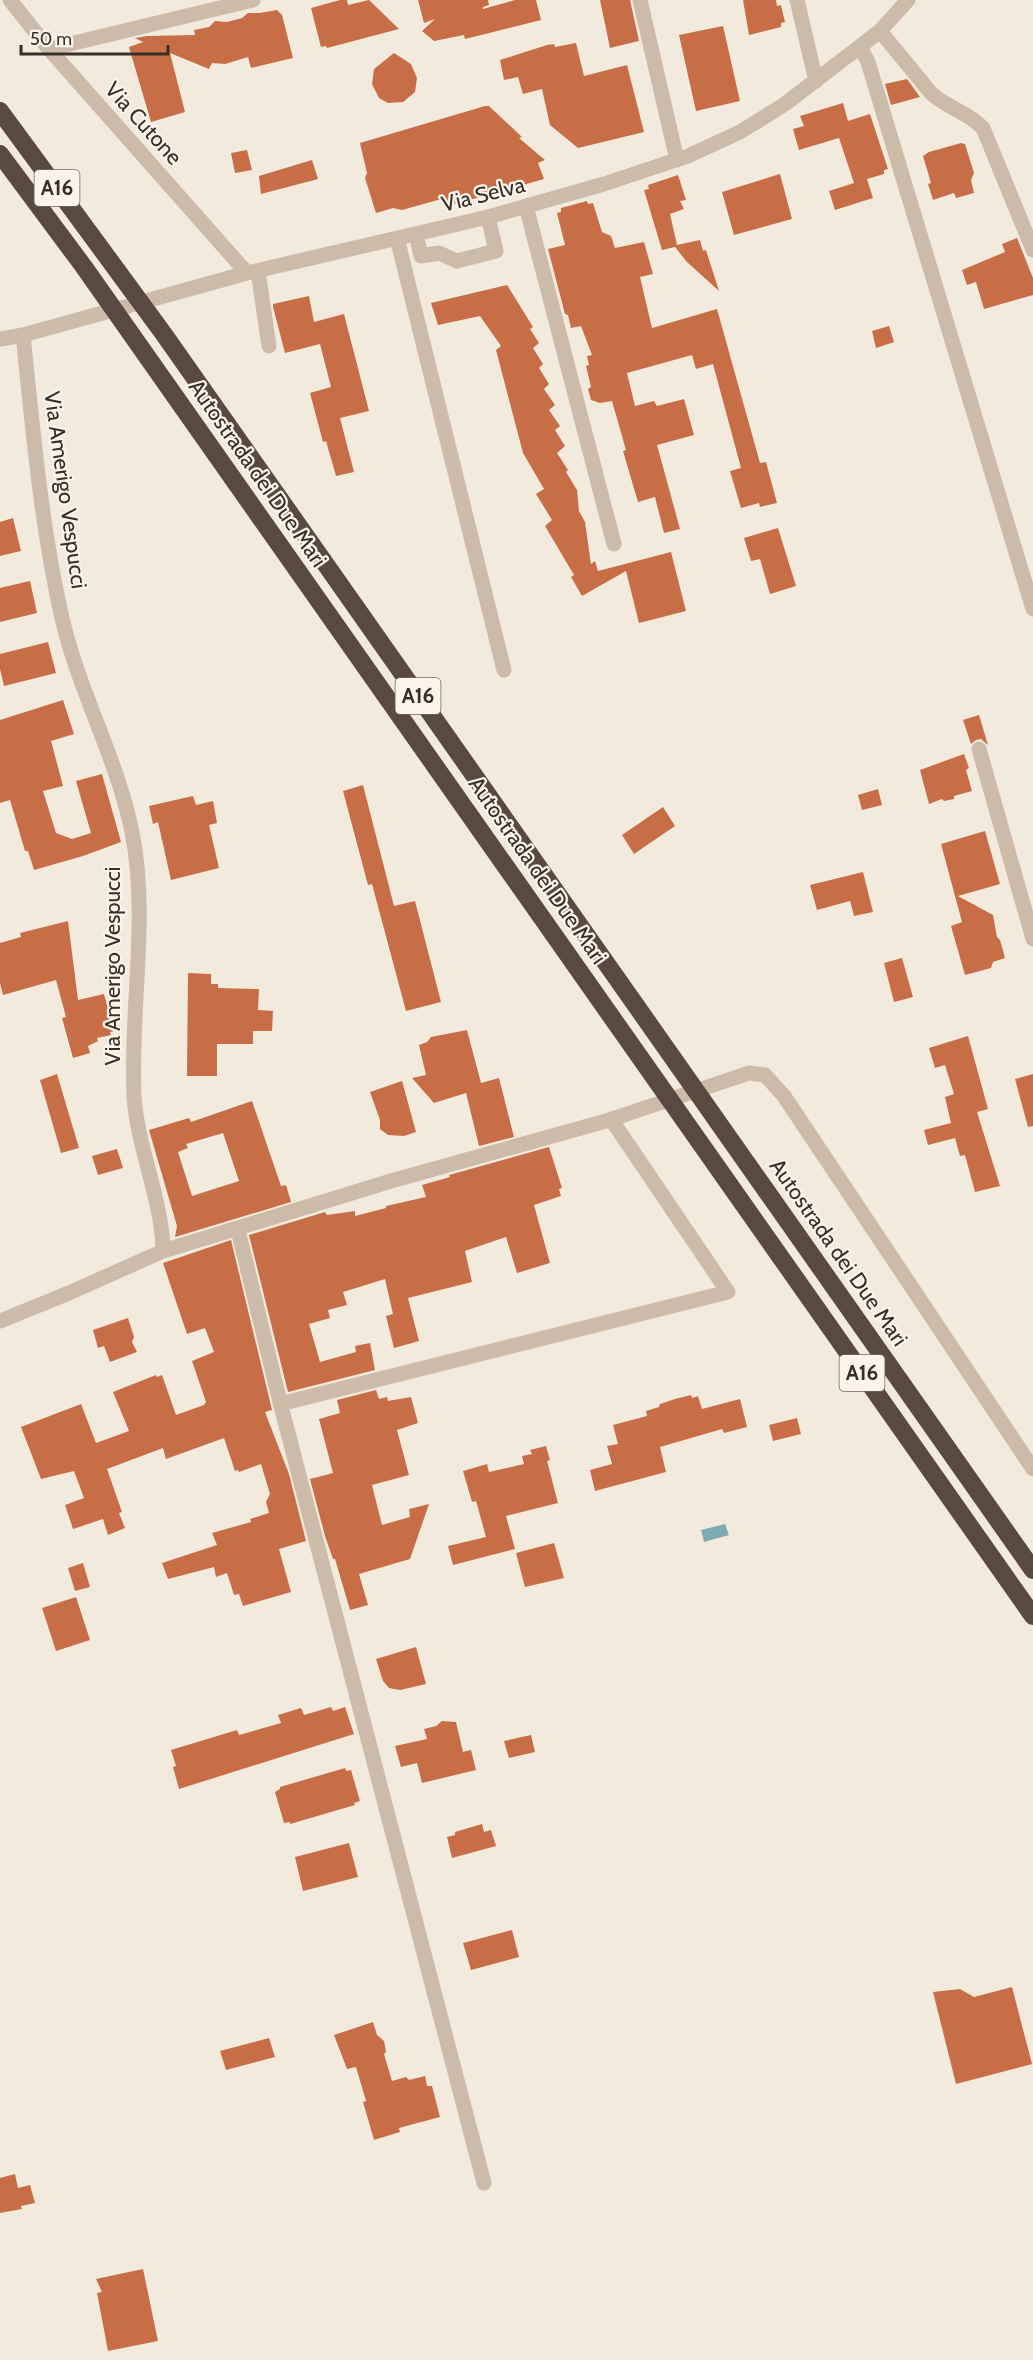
<svg xmlns="http://www.w3.org/2000/svg" width="1033" height="2360" font-family="Cabin,sans-serif">
  <rect width="100%" height="100%" fill="#f3eade"/>
  <path fill="#7cabb1" d="M 725,1524 L 729,1535 L 704,1542 L 701,1530 Z"/>
  <path fill="#c86e47" fill-rule="evenodd" d="M 340,0 L 347,0 L 348,5 L 369,0 L 399,29 L 327,48 L 326,46 L 321,47 L 311,8 Z
    M 418,0 L 488,0 L 489,5 L 483,7 L 483,9 L 515,0 L 536,0 L 541,20 L 465,39 L 464,35 L 434,41 L 422,31 L 435,19 L 424,23 Z
    M 600,0 L 630,0 L 639,41 L 610,48 Z
    M 743,0 L 776,0 L 777,6 L 781,5 L 785,22 L 781,23 L 781,27 L 749,35 Z
    M 277,10 L 282,15 L 293,58 L 251,68 L 248,57 L 225,64 L 212,63 L 209,69 L 170,53 L 185,112 L 151,122 L 129,47 L 143,42 L 135,38 L 147,36 L 195,35 L 194,30 L 209,27 L 215,21 L 227,22 L 242,18 L 248,13 L 260,13 Z
    M 723,26 L 740,101 L 696,111 L 679,35 Z
    M 576,43 L 584,76 L 627,65 L 644,132 L 578,148 L 550,125 L 542,89 L 523,94 L 518,77 L 504,80 L 500,60 L 547,45 L 554,44 L 555,47 Z
    M 394,53 L 411,64 L 417,78 L 415,92 L 403,102 L 388,103 L 379,98 L 372,84 L 374,69 Z
    M 907,79 L 920,97 L 891,105 L 885,84 Z
    M 843,103 L 848,121 L 870,114 L 888,169 L 884,170 L 884,174 L 867,179 L 873,198 L 835,210 L 829,191 L 854,183 L 839,138 L 799,150 L 793,129 L 804,126 L 800,116 Z
    M 485,106 L 489,106 L 522,137 L 519,138 L 545,160 L 538,163 L 544,179 L 448,206 L 445,198 L 402,210 L 393,208 L 376,213 L 365,178 L 367,173 L 360,143 Z
    M 961,143 L 965,144 L 974,173 L 971,180 L 974,193 L 956,198 L 954,193 L 933,200 L 928,184 L 931,183 L 923,156 L 929,152 Z
    M 247,150 L 252,170 L 235,173 L 231,153 Z
    M 312,160 L 318,179 L 261,194 L 259,176 Z
    M 780,174 L 792,219 L 734,235 L 722,192 Z
    M 678,175 L 686,200 L 680,201 L 684,209 L 670,214 L 677,245 L 700,240 L 703,251 L 706,250 L 719,291 L 687,262 L 675,247 L 662,250 L 644,190 L 649,189 L 648,185 Z
    M 587,201 L 588,204 L 593,203 L 602,232 L 611,236 L 615,248 L 644,242 L 653,274 L 640,277 L 652,328 L 717,309 L 760,463 L 766,462 L 777,503 L 760,507 L 759,503 L 741,508 L 730,471 L 741,468 L 713,364 L 696,369 L 692,355 L 627,373 L 635,406 L 654,401 L 657,406 L 684,399 L 694,435 L 657,445 L 680,529 L 664,533 L 655,497 L 638,502 L 623,451 L 626,450 L 612,401 L 600,403 L 591,400 L 588,389 L 591,387 L 586,366 L 589,365 L 587,356 L 592,355 L 581,326 L 571,328 L 568,315 L 565,314 L 548,249 L 565,245 L 557,213 L 561,212 L 561,208 Z
    M 1017,238 L 1033,278 L 1033,295 L 984,309 L 976,282 L 967,285 L 962,270 L 1005,252 L 1002,244 Z
    M 507,285 L 533,327 L 530,329 L 539,343 L 533,348 L 543,364 L 539,368 L 549,384 L 544,389 L 555,405 L 549,410 L 560,426 L 555,430 L 565,446 L 557,453 L 568,470 L 566,472 L 577,490 L 579,511 L 585,522 L 591,564 L 595,561 L 598,571 L 671,552 L 686,611 L 639,623 L 626,571 L 582,596 L 571,577 L 574,575 L 545,526 L 552,520 L 536,494 L 544,489 L 523,453 L 496,350 L 501,346 L 480,316 L 438,325 L 431,303 Z
    M 309,296 L 314,322 L 344,314 L 369,411 L 340,418 L 354,472 L 336,476 L 326,441 L 323,442 L 310,393 L 331,387 L 320,344 L 285,353 L 273,307 L 273,304 Z
    M 889,326 L 894,342 L 876,348 L 872,331 Z
    M 13,518 L 21,551 L 0,556 L 0,522 Z
    M 778,528 L 796,586 L 770,594 L 760,559 L 751,561 L 744,538 Z
    M 30,581 L 37,613 L 0,622 L 0,588 Z
    M 48,642 L 56,673 L 4,686 L 0,669 L 0,654 Z
    M 63,700 L 74,734 L 51,741 L 63,786 L 43,791 L 56,833 L 72,839 L 91,833 L 76,781 L 102,774 L 121,842 L 83,856 L 34,870 L 28,851 L 25,851 L 10,800 L 0,803 L 0,720 Z
    M 979,715 L 988,745 L 981,739 L 976,740 L 971,744 L 963,720 Z
    M 964,754 L 969,768 L 966,770 L 972,791 L 954,796 L 954,799 L 944,801 L 942,799 L 929,804 L 920,770 Z
    M 363,785 L 394,906 L 415,901 L 441,1002 L 406,1011 L 372,884 L 368,885 L 343,791 Z
    M 878,789 L 882,805 L 862,810 L 858,795 Z
    M 193,796 L 196,805 L 213,801 L 217,823 L 209,825 L 219,868 L 171,880 L 158,822 L 153,824 L 149,806 Z
    M 663,807 L 675,826 L 634,854 L 622,835 Z
    M 985,831 L 1000,884 L 958,896 L 993,915 L 997,937 L 1000,940 L 1005,958 L 993,962 L 991,968 L 965,975 L 951,926 L 962,922 L 941,844 Z
    M 863,872 L 873,912 L 854,916 L 850,901 L 817,910 L 810,885 Z
    M 68,921 L 78,1000 L 104,994 L 114,1031 L 110,1032 L 111,1035 L 97,1038 L 98,1041 L 88,1046 L 90,1053 L 73,1058 L 62,1018 L 66,1017 L 56,980 L 3,995 L 0,983 L 0,943 L 21,937 L 20,933 Z
    M 902,958 L 913,997 L 894,1002 L 884,963 Z
    M 188,973 L 211,974 L 211,984 L 218,984 L 218,988 L 259,989 L 258,1010 L 273,1011 L 272,1031 L 253,1031 L 253,1044 L 217,1044 L 217,1076 L 187,1076 Z
    M 467,1030 L 481,1083 L 499,1078 L 514,1137 L 479,1146 L 466,1093 L 434,1103 L 412,1078 L 426,1075 L 419,1045 L 427,1042 L 431,1037 Z
    M 968,1036 L 988,1109 L 977,1112 L 1000,1186 L 975,1192 L 965,1155 L 960,1156 L 955,1138 L 928,1145 L 924,1130 L 951,1123 L 945,1097 L 954,1094 L 945,1065 L 935,1068 L 929,1048 Z
    M 57,1074 L 79,1148 L 61,1153 L 40,1080 Z
    M 1033,1074 L 1033,1126 L 1028,1127 L 1015,1079 Z
    M 402,1081 L 416,1132 L 404,1136 L 388,1135 L 380,1129 L 380,1120 L 370,1092 Z
    M 252,1101 L 281,1186 L 286,1185 L 291,1202 L 175,1237 L 177,1226 L 149,1130 L 189,1118 L 191,1122 ZM 223,1133 L 239,1181 L 192,1196 L 178,1152 L 188,1148 L 186,1144 Z
    M 549,1147 L 562,1188 L 559,1189 L 561,1196 L 534,1205 L 550,1263 L 517,1273 L 506,1237 L 465,1251 L 472,1282 L 408,1298 L 419,1341 L 394,1348 L 386,1316 L 393,1314 L 385,1279 L 343,1292 L 347,1305 L 328,1310 L 330,1318 L 309,1324 L 320,1362 L 356,1352 L 355,1346 L 370,1343 L 375,1370 L 288,1392 L 249,1235 L 325,1212 L 327,1215 L 355,1211 L 355,1216 L 386,1208 L 386,1206 L 426,1197 L 422,1185 L 450,1177 L 449,1175 Z
    M 117,1149 L 123,1168 L 98,1175 L 92,1156 Z
    M 231,1240 L 272,1410 L 265,1412 L 289,1474 L 306,1541 L 279,1549 L 291,1592 L 243,1606 L 239,1594 L 234,1595 L 227,1573 L 216,1577 L 214,1567 L 168,1579 L 162,1563 L 217,1545 L 212,1533 L 251,1522 L 250,1519 L 269,1513 L 266,1502 L 270,1494 L 261,1464 L 239,1472 L 238,1470 L 235,1471 L 224,1438 L 166,1459 L 163,1448 L 107,1469 L 122,1512 L 119,1513 L 125,1528 L 108,1535 L 103,1519 L 73,1529 L 65,1505 L 84,1498 L 74,1471 L 41,1479 L 21,1427 L 81,1404 L 96,1443 L 129,1431 L 113,1392 L 156,1375 L 157,1377 L 162,1375 L 176,1415 L 204,1405 L 206,1402 L 192,1361 L 214,1352 L 205,1328 L 187,1334 L 163,1263 Z
    M 128,1318 L 134,1337 L 132,1342 L 137,1352 L 110,1362 L 104,1346 L 98,1348 L 93,1330 Z
    M 376,1390 L 379,1399 L 387,1397 L 388,1401 L 411,1397 L 418,1423 L 397,1430 L 409,1475 L 372,1485 L 382,1525 L 410,1517 L 409,1509 L 429,1504 L 410,1559 L 359,1574 L 368,1605 L 350,1610 L 335,1559 L 333,1559 L 325,1536 L 310,1479 L 333,1473 L 319,1419 L 340,1413 L 337,1400 Z
    M 691,1395 L 692,1398 L 698,1396 L 702,1409 L 740,1399 L 747,1427 L 724,1433 L 722,1429 L 660,1447 L 666,1472 L 595,1491 L 590,1470 L 612,1464 L 607,1446 L 618,1444 L 613,1425 L 647,1416 L 646,1411 L 659,1407 L 660,1404 L 675,1399 Z
    M 797,1418 L 801,1434 L 773,1441 L 769,1425 Z
    M 546,1446 L 550,1460 L 547,1461 L 558,1503 L 506,1516 L 515,1549 L 453,1565 L 448,1546 L 486,1537 L 476,1501 L 472,1502 L 463,1471 L 487,1464 L 489,1472 L 524,1464 L 522,1456 L 532,1454 L 530,1450 Z
    M 554,1543 L 564,1578 L 525,1587 L 516,1553 Z
    M 83,1563 L 90,1587 L 75,1591 L 68,1568 Z
    M 76,1597 L 90,1640 L 56,1651 L 42,1608 Z
    M 416,1647 L 426,1684 L 400,1690 L 389,1688 L 383,1681 L 376,1659 Z
    M 331,1707 L 333,1711 L 345,1707 L 354,1734 L 179,1789 L 173,1767 L 176,1766 L 171,1750 L 237,1730 L 239,1735 L 281,1723 L 278,1715 L 301,1708 L 304,1715 Z
    M 442,1721 L 456,1722 L 463,1752 L 471,1750 L 476,1770 L 422,1783 L 417,1763 L 401,1767 L 395,1746 L 427,1739 L 424,1729 L 436,1726 Z
    M 531,1735 L 535,1752 L 509,1758 L 504,1741 Z
    M 345,1768 L 346,1771 L 351,1770 L 360,1801 L 354,1803 L 355,1805 L 290,1824 L 290,1822 L 284,1823 L 275,1792 L 280,1789 L 280,1787 Z
    M 482,1824 L 484,1832 L 491,1830 L 496,1846 L 452,1858 L 447,1837 L 455,1835 L 455,1832 Z
    M 349,1843 L 358,1877 L 303,1891 L 295,1857 Z
    M 512,1930 L 519,1957 L 471,1970 L 463,1943 Z
    M 1012,1987 L 1032,2064 L 956,2084 L 933,1992 L 960,1989 L 974,1997 Z
    M 373,2022 L 377,2035 L 384,2041 L 386,2052 L 384,2054 L 392,2081 L 406,2077 L 409,2080 L 425,2076 L 427,2086 L 432,2086 L 440,2117 L 399,2128 L 400,2132 L 374,2140 L 363,2102 L 366,2101 L 356,2067 L 347,2069 L 334,2035 Z
    M 269,2038 L 275,2057 L 226,2070 L 220,2051 Z
    M 15,2174 L 18,2188 L 30,2185 L 35,2203 L 21,2206 L 22,2209 L 0,2213 L 0,2178 Z
    M 143,2269 L 158,2341 L 108,2351 L 97,2293 L 102,2292 L 96,2279 Z"/>
  <g fill="none" stroke-linecap="round" stroke-linejoin="round">
    <path stroke="#ccbba9" stroke-width="15" d="M 10,0 L 49,49 L 247,273
      M 640,0 L 677,160
      M 797,0 L 816,81
      M 880,31 L 931,93 C 947,108 968,112 983,128 L 1033,250
      M 860,47 L 868,62 L 1033,609
      M 49,49 L 253,0
      M 526,206 L 614,544
      M 416,234 L 421,256 L 439,253 L 457,261 L 496,251 L 488,217
      M 397,238 L 504,670
      M 258,271 L 269,346
      M 0,339 L 23,335 L 247,273 L 488,217 L 604,184 L 688,156 L 740,132 L 785,104 L 880,31 L 908,0
      M 979,749 L 1033,939
      M 238,1230 L 282,1410 L 484,2183
      M 163,1251 L 391,1181 L 606,1121 L 749,1073 L 765,1075 L 784,1096 L 1033,1469
      M 0,1321 L 69,1293 L 163,1251 C 162,1198 137,1148 134,1095 C 130,1009 149,917 132,832 C 117,758 79,692 62,618 C 41,526 33,430 23,335
      M 280,1404 L 728,1292 L 611,1119"/>
    <path stroke="#5a4940" stroke-width="18" d="M 0,111 L 163,333 L 1033,1570
      M 0,154 L 84,267 L 1033,1616"/>
  </g>
  <g text-anchor="middle" stroke-width="4.5" stroke-linejoin="round" paint-order="stroke">
    <g fill="#faf4ea" stroke="#726a63" stroke-width="1.5">
      <rect x="34.5" y="170" width="45" height="36" rx="4.5"/>
      <rect x="395.5" y="678" width="45" height="36" rx="4.5"/>
      <rect x="839.5" y="1355" width="45" height="36" rx="4.5"/>
    </g>
    <g font-size="21" font-weight="bold" fill="#382f29">
      <text x="57" y="195">A16</text>
      <text x="418" y="703">A16</text>
      <text x="862" y="1380">A16</text>
    </g>
    <g font-size="22" fill="#382f29" stroke="#faf4ea">
      <text transform="translate(144 123) rotate(48)" y="8">Via Cutone</text>
      <text transform="translate(483 194) rotate(-14)" y="8">Via Selva</text>
      <text transform="translate(258 473) rotate(55)" y="8">Autostrada dei Due Mari</text>
      <text transform="translate(66 490) rotate(82)" y="8">Via Amerigo Vespucci</text>
      <text transform="translate(538 870) rotate(55)" y="8">Autostrada dei Due Mari</text>
      <text transform="translate(112 966) rotate(-90)" y="8">Via Amerigo Vespucci</text>
      <text transform="translate(839 1252) rotate(55)" y="8">Autostrada dei Due Mari</text>
    </g>
  </g>
  <path d="M21 45v9h147v-9" fill="none" stroke="#382f29" stroke-width="3"/>
  <text x="30" y="45" font-size="18" fill="#382f29" stroke="#faf4ea" stroke-width="4.5" paint-order="stroke">50 m</text>
</svg>
